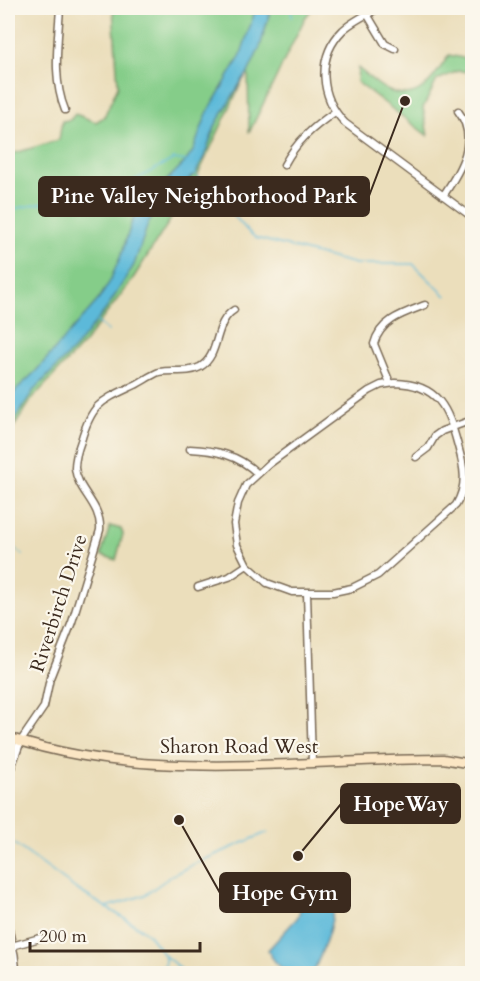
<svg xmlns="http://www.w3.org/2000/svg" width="480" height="981" font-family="Cardo,serif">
  <rect width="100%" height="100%" fill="#fbf7ec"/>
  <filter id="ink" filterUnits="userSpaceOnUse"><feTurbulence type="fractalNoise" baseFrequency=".0167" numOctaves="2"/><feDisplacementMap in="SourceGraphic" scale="12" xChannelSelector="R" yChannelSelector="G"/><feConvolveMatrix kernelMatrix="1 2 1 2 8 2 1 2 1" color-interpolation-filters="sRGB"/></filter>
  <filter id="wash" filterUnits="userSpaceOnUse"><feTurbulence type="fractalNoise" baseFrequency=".008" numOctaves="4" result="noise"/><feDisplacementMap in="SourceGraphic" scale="24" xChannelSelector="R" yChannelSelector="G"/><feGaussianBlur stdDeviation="1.35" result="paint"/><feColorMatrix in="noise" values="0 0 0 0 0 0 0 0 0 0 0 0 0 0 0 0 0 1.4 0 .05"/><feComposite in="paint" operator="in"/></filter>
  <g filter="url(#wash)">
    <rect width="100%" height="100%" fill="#ebdebb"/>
    <path fill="#85cd89" stroke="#607c54" stroke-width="1.5" d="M 113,8 L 313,8 L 305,18 L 249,133 L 248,69 L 195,181 L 132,280 L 84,343 L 32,399 L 8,436 L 8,155 L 59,140 L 62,121 L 70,120 L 75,114 L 96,122 L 104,117 L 118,86 Z
      M 449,55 L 472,60 L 472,72 L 458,71 L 437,80 L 423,108 L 428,136 L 357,82 L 358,68 C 367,75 379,87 389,91 C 420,103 434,77 449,55 Z
      M 110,526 L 121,529 L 123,534 L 116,560 L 101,555 Z"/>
    <path fill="#5bb9d9" stroke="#4b727c" stroke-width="1.5" d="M 256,8 L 271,8 L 260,47 L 248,73 L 241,82 L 216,124 L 204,157 L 196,173 L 162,202 L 148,224 L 134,265 L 107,308 L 76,347 L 34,390 L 8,429 L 8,403 L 16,390 L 35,372 L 99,299 L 109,283 L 122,253 L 132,221 L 144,203 L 186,161 L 193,151 L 207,113 L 240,57 Z
      M 327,897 C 328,900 331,902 332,905 C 337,919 319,959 313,973 C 290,974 278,972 268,950 L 298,917 L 302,903 L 308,899 Z"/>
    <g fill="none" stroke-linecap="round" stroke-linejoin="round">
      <path stroke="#5bb9d9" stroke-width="1.5" d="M 291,8 L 292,17
        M 195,172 C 203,191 223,203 236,218 C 243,225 247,232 256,238 L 356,264 L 413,264 L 446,296
        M 8,210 L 120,188 L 174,159 L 186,161
        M 95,320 L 108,331
        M 8,441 L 12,442
        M 8,489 L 11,490
        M 8,545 L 23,555
        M 8,839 L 76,889 L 140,928 L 149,935 L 165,956 L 187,974
        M 107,907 L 145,895 L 171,876 L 194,864 L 268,832
        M 164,974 L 165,957"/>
    </g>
  </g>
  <g filter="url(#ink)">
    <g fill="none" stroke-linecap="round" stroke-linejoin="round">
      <defs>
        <path id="minor" d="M 60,8 C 58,42 52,78 65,110
          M 379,8 C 367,14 353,21 343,30 C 316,57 320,97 345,123 L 472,217
          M 367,14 L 385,44 L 395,49
          M 284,165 C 297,141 313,127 335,112
          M 443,196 C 460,171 480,139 458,111
          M 390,383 L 374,344 C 380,320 404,313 425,305
          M 395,383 C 439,384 448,409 458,446 C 464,467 468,485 456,505 L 378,575 L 352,588 L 333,592 L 292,592 L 267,583 L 247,565 L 237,545 L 234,524 L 238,503 L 246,485 L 269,464 L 369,391 L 381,385 Z
          M 190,449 C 216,450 238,455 257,473
          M 416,457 L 428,448 L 435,436 L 442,431 L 472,420
          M 198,587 L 229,577 L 247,565
          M 307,593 L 312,763
          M 20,742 L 44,707 L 50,678 L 72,622 L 100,530 C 102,505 77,491 75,468 C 75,458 78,449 81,441 C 92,403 101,401 135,385 C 143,381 151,375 159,372 C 173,369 187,374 200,367 C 221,355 213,323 234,310
          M 8,947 L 40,938"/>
        <path id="tertiary" d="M 8,775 L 20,742
          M 8,928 L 14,955 L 16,974"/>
        <path id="secondary" d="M 8,737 C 143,784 302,759 443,759 L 472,764"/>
      </defs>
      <use href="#minor" stroke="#796955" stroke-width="9"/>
      <use href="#tertiary" stroke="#796955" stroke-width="10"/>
      <use href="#secondary" stroke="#796955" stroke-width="11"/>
      <use href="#minor" stroke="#fff" stroke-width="6"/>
      <use href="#tertiary" stroke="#fff" stroke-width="7"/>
      <use href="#secondary" stroke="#fbe6c4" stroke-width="8"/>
    </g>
  </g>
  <g text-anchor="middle" stroke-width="4.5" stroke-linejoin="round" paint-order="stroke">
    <g font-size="20" fill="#3b2a1e" stroke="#fbf7ec">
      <text transform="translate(58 603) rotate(-72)" y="7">Riverbirch Drive</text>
      <text x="239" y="753">Sharon Road West</text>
    </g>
  </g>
  <path fill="none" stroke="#3b2a1e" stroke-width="2" d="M405 101L369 196M298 856L341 804M179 820L220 893"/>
  <g fill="#3b2a1e" stroke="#fbf7ec" stroke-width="2">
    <circle cx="405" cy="101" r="6"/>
    <circle cx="298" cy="856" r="6"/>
    <circle cx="179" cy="820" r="6"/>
  </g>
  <g fill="#3b2a1e" stroke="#3b2a1e" stroke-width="2">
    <rect x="39" y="177" width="330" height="39" rx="6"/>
    <rect x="341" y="784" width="119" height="39" rx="6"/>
    <rect x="220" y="873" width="130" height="39" rx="6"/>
  </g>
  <g font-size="21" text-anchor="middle" font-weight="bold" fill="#fff">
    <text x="204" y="203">Pine Valley Neighborhood Park</text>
    <text x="401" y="811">HopeWay</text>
    <text x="285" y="900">Hope Gym</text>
  </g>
  <rect width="480" height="981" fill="none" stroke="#fbf7ec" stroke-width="30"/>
  <path d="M30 942v9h170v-9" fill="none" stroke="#3b2a1e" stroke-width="3"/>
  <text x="39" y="942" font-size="18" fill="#3b2a1e" stroke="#fbf7ec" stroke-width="4.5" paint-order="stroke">200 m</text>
</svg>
